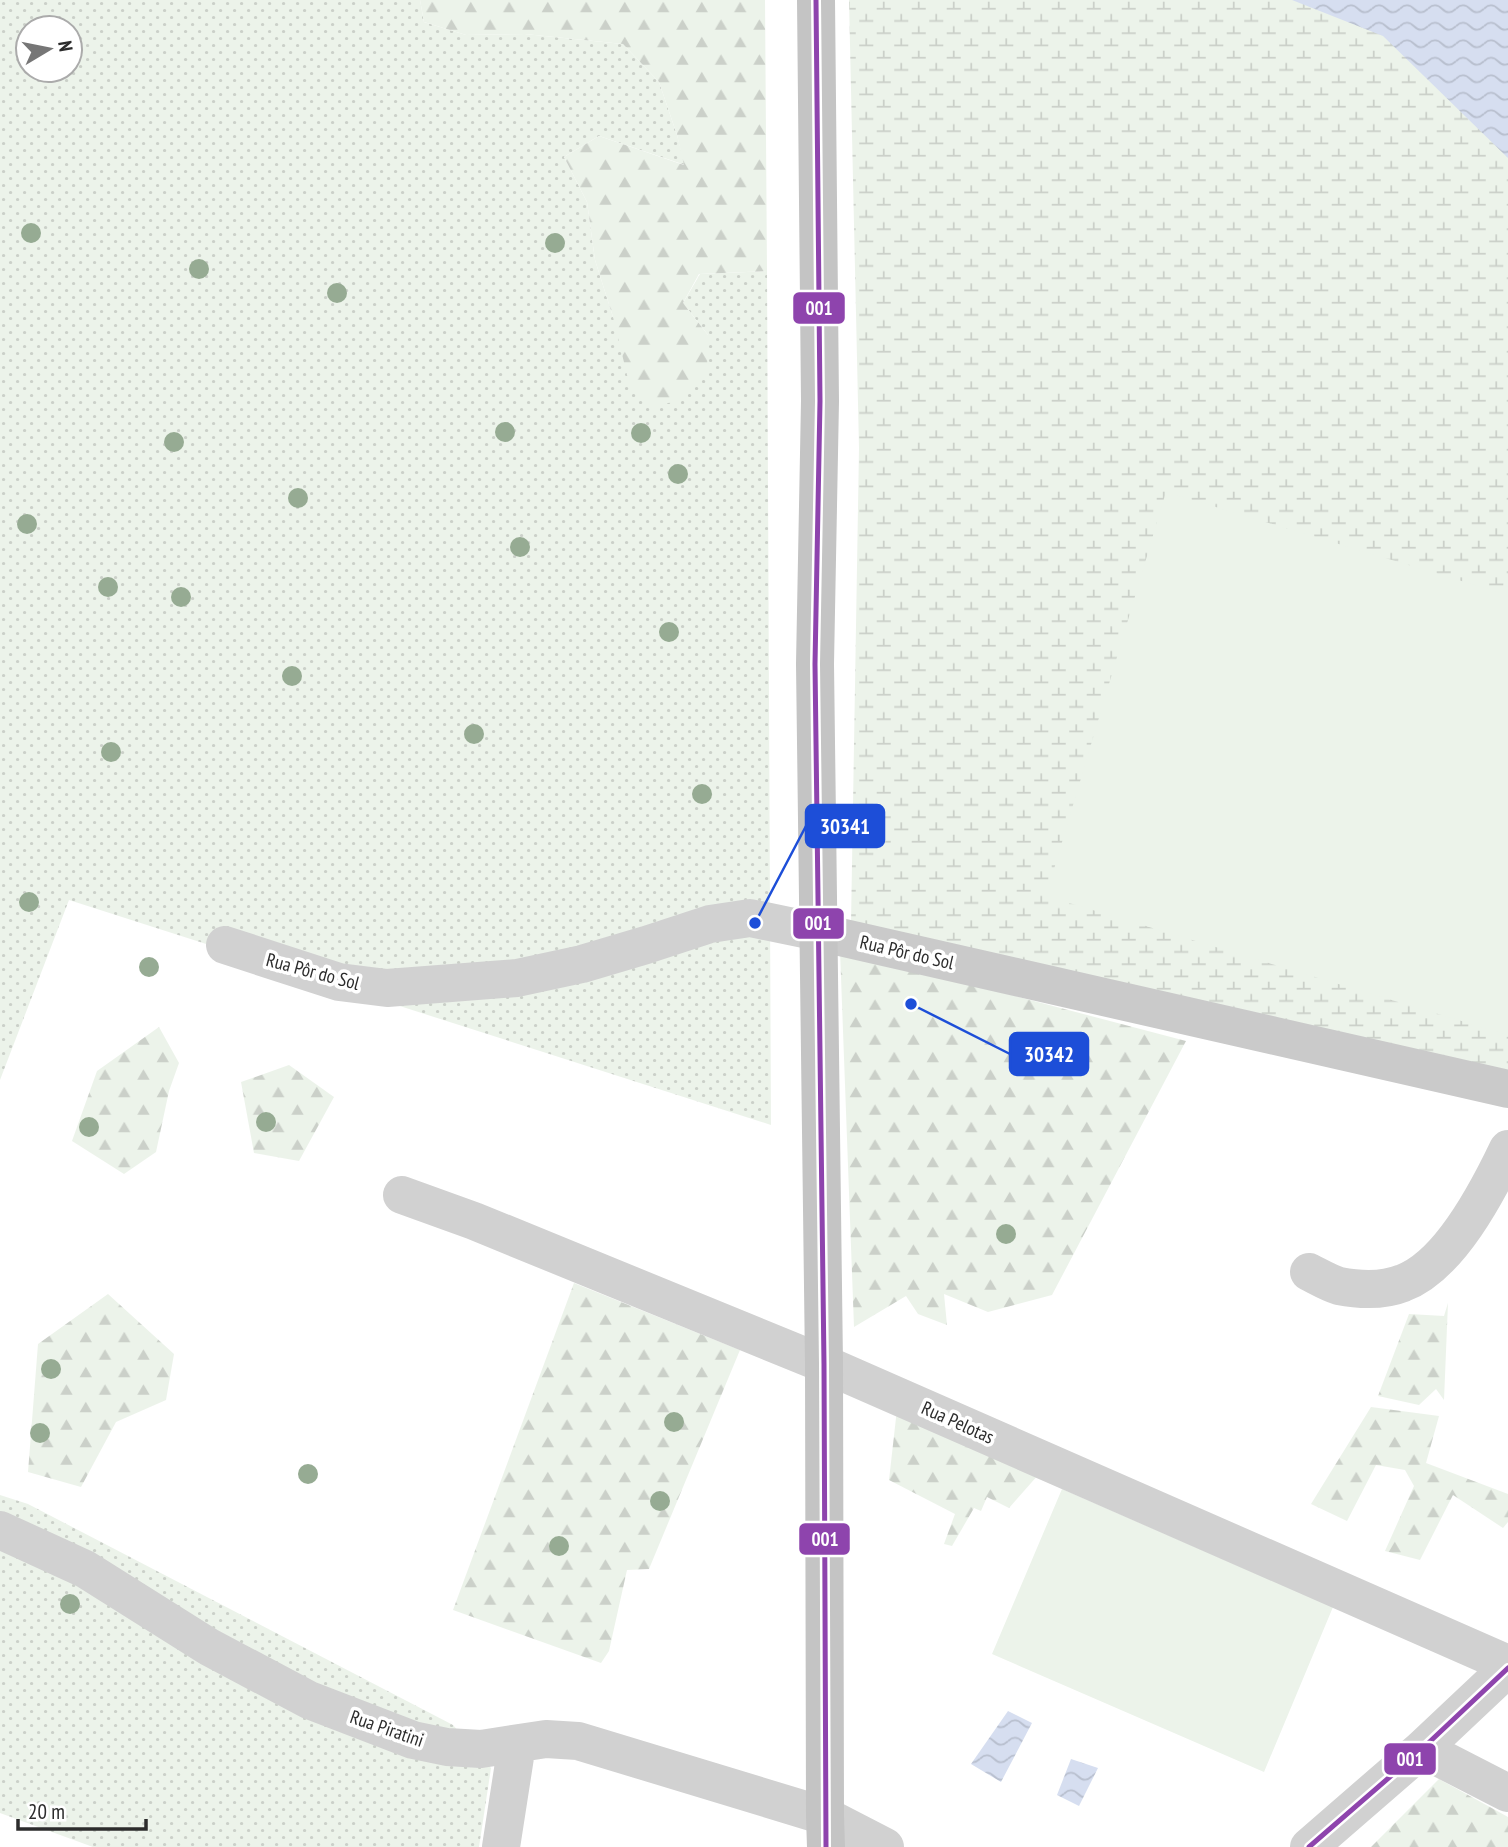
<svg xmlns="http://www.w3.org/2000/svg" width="1508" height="1847" font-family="'PT Sans Narrow',sans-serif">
  <defs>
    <pattern id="grass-dots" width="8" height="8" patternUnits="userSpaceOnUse" patternTransform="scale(1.75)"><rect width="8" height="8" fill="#ecf3ea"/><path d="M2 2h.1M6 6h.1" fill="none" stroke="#cbd0c9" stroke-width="1.8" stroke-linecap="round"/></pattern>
    <pattern id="forest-firs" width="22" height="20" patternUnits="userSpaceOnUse" patternTransform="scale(1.75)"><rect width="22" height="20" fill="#ecf3ea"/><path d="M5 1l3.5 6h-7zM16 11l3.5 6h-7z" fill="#cbd0c9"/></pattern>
    <pattern id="wetland-marsh" width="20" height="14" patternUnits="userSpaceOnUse" patternTransform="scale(1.75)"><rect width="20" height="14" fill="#ecf3ea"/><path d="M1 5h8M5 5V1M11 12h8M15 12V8" fill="none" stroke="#cbd0c9"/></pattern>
    <pattern id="water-waves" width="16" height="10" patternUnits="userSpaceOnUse" patternTransform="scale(1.75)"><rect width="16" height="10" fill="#d6def0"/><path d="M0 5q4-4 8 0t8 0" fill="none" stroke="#b8bfce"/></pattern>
  </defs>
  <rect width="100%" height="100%" fill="#fff"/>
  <path fill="url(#grass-dots)" fill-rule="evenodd" d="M 0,0 L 420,0 L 424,22 L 466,35 L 525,34 L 623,44 L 659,82 L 677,135 L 685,165 L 599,136 L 564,157 L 587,202 L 595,260 L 613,317 L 708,335 L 683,303 L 700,274 L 767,271 L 771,1125 L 69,900 L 0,1080 ZM 28,28 L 70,28 L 70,70 L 28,70 Z
    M 0,1495 L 28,1504 L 453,1725 L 491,1768 L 479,1847 L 93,1847 L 0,1813 Z"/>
  <path fill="url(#forest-firs)" d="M 420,0 L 765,0 L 767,271 L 699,274 L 683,303 L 708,335 L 707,375 L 678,402 L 648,405 L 630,387 L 613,317 L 595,260 L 587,202 L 564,157 L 599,136 L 684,165 L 677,135 L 659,82 L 623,44 L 525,34 L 466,35 L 424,22 Z
    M 840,950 L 1186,1041 L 1052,1295 L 988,1312 L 944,1294 L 947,1325 L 918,1314 L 906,1296 L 854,1327 Z
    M 159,1027 L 179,1063 L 169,1091 L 156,1152 L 124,1174 L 72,1141 L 97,1071 Z
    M 289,1065 L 334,1097 L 299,1161 L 254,1153 L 241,1082 Z
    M 574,1283 L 740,1350 L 649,1569 L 627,1570 L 609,1651 L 601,1663 L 453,1610 Z
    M 108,1294 L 174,1354 L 166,1400 L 116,1422 L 81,1487 L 28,1472 L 38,1344 Z
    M 1448,1303 L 1444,1400 L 1436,1389 L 1419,1405 L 1378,1396 L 1409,1314 L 1444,1316 Z
    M 1371,1407 L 1439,1416 L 1426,1463 L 1508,1494 L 1508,1522 L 1503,1528 L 1453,1495 L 1420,1560 L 1385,1551 L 1414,1486 L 1405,1470 L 1376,1465 L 1347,1521 L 1311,1504 Z
    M 897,1409 L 1039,1474 L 1009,1508 L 987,1497 L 981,1511 L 974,1508 L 952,1546 L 944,1544 L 955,1514 L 889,1480 Z
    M 1439,1779 L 1508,1817 L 1508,1847 L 1371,1847 Z"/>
  <path fill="url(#wetland-marsh)" d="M 849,0 L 1508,0 L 1508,1072 L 851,924 L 859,448 Z"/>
  <path fill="#ecf3ea" d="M 1166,492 L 1508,595 L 1508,1035 L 1046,896 Z
    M 1062,1489 L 1333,1607 L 1264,1772 L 992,1654 Z"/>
  <path fill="url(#water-waves)" d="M 1292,0 L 1508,0 L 1508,158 L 1383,36 Z
    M 1008,1711 L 1032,1723 L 1001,1782 L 971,1764 Z
    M 1071,1759 L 1098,1768 L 1079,1806 L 1057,1795 Z"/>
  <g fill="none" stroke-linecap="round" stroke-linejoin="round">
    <path stroke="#d1d1d1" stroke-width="38" d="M 225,945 L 339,982 L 387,988 L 517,978 L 582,964 L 646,945 L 710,924 L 750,918 L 818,932
      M 402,1195 L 474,1221 L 824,1364 L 1508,1664
      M 1309,1272 C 1319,1277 1329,1283 1339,1286 C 1360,1290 1383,1291 1403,1283 C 1449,1266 1488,1191 1508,1149
      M 0,1530 L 85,1569 L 209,1647 L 309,1700 L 413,1740 L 447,1747 L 481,1749 L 546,1739 L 578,1741 L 825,1816 L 885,1847
      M 1422,1749 L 1508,1793
      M 501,1847 L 517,1744
      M 1309,1847 L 1422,1749 L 1508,1668"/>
    <path stroke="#cacaca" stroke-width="38" d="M 818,932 L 1508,1089"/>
    <path stroke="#c4c4c4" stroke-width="38" d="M 816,0 L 820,401 L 815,664 L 824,1364 L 825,1816 L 826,1847"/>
    <defs>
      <path id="bus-1" d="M 816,0 L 820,401 L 815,664 L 824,1364 L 826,1847
        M 1309,1847 L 1422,1749 L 1508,1668"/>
    </defs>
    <use href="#bus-1" stroke="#fff" stroke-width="10"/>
    <use href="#bus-1" stroke="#8e44ad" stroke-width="5"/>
  </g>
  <g fill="#96ab93">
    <circle cx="31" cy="233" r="10"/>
    <circle cx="555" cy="243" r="10"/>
    <circle cx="199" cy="269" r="10"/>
    <circle cx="337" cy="293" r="10"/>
    <circle cx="505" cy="432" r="10"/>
    <circle cx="641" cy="433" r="10"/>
    <circle cx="174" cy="442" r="10"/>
    <circle cx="678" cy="474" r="10"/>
    <circle cx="298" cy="498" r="10"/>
    <circle cx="27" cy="524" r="10"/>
    <circle cx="520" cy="547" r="10"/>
    <circle cx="108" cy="587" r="10"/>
    <circle cx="181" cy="597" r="10"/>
    <circle cx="669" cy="632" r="10"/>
    <circle cx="292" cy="676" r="10"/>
    <circle cx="474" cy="734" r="10"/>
    <circle cx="111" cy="752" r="10"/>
    <circle cx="702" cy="794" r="10"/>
    <circle cx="29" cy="902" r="10"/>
    <circle cx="149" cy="967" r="10"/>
    <circle cx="1045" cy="1066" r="10"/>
    <circle cx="266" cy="1122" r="10"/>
    <circle cx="89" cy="1127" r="10"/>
    <circle cx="1006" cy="1234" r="10"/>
    <circle cx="51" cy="1369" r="10"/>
    <circle cx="674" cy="1422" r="10"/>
    <circle cx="40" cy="1433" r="10"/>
    <circle cx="308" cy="1474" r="10"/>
    <circle cx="660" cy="1501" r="10"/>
    <circle cx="559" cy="1546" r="10"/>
    <circle cx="70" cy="1604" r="10"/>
  </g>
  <g text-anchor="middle" stroke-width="7" stroke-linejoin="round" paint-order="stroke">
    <g font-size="19" fill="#2c2c2c" stroke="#fff">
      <text transform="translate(907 952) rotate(13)" y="7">Rua Pôr do Sol</text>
      <text transform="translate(313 971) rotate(15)" y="7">Rua Pôr do Sol</text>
      <text transform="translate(958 1422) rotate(24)" y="7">Rua Pelotas</text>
      <text transform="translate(387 1728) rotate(19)" y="7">Rua Piratini</text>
    </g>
  </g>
  <path fill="none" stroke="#1d4ed8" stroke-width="2.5" d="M755 923L806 826M911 1004L1010 1054"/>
  <g fill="#1d4ed8" stroke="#fff" stroke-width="2.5">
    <circle cx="755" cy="923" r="7"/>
    <circle cx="911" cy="1004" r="7"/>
  </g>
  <g fill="#1d4ed8" stroke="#1d4ed8" stroke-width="2.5">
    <rect x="806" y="805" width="78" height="42" rx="7"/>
    <rect x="1010" y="1033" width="78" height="42" rx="7"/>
  </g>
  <g font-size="21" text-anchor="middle" font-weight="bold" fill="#fff">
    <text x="845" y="834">30341</text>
    <text x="1049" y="1062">30342</text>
  </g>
  <g stroke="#fff" stroke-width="2.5">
    <rect x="792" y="291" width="54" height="34" rx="7" fill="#8e44ad"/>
    <rect x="792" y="907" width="53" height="33" rx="7" fill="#8e44ad"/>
    <rect x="798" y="1522" width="53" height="34" rx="7" fill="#8e44ad"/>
    <rect x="1383" y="1742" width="54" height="34" rx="7" fill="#8e44ad"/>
  </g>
  <g font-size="19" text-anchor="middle" font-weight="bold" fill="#fff">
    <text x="819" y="315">001</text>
    <text x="818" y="930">001</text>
    <text x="825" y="1546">001</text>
    <text x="1410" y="1766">001</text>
  </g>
  <g transform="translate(49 49) rotate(80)"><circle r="33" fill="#ffffff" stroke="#ababab" stroke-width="2"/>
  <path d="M0-5L12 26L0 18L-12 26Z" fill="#767676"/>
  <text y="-10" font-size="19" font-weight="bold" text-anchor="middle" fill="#2c2c2c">N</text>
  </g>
  <path d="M18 1819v10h128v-10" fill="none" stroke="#2c2c2c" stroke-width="3.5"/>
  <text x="28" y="1819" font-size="21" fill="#2c2c2c" stroke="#ffffff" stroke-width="5" paint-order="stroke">20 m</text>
</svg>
